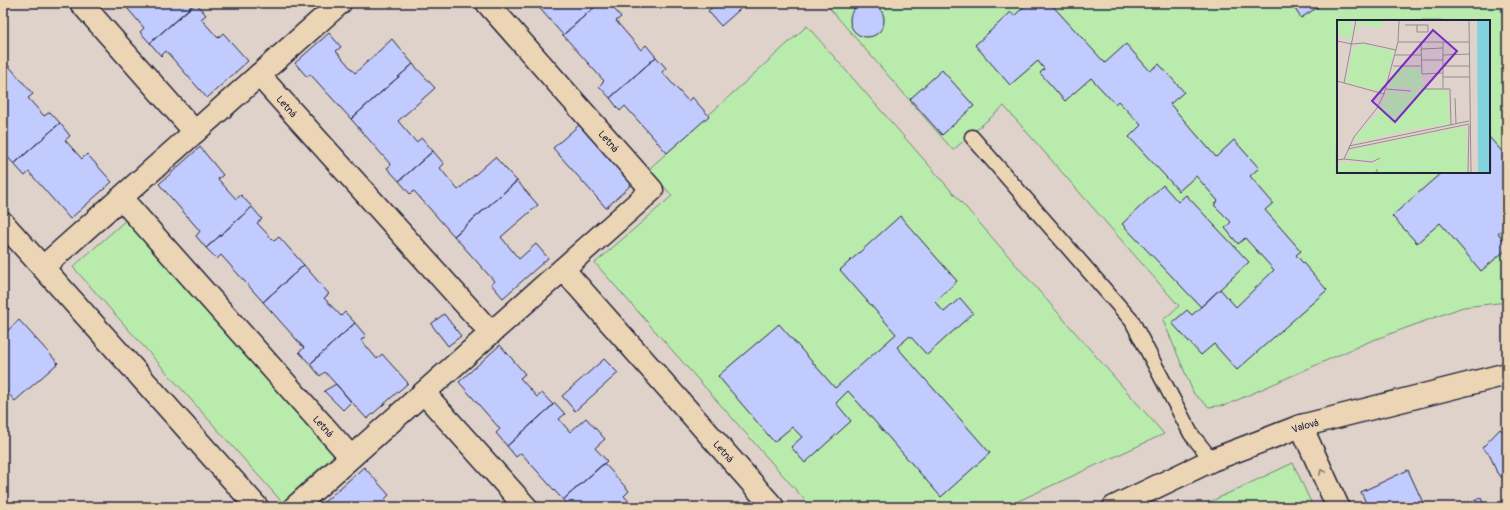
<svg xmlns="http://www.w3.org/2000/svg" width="1510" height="510" font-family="Pangolin,sans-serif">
  <rect width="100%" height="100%" fill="#ded2ca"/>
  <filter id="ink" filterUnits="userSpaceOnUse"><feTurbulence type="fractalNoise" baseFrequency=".025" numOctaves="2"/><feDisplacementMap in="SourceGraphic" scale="8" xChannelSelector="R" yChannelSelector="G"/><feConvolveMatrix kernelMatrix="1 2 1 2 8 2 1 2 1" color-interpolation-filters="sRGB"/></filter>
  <g filter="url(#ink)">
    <path fill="#b9ecac" stroke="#6e8774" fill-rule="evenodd" d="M 825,3 L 1507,3 L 1507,302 L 1463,307 L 1368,342 L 1226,405 L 1209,407 L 1194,394 L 1163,320 L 1179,306 L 1004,106 L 953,150 ZM 1338,21 L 1489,21 L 1489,172 L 1338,172 Z
      M 807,26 L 1164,434 L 1005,507 L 811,507 L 595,263 L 672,196 L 649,169 Z
      M 126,220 L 334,455 L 282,502 L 73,267 Z
      M 1293,463 L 1313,507 L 1199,507 Z"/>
    <path fill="#c1cbfd" stroke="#22223b" d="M 123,3 L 195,3 L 150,43 L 140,32 L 144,28 Z
      M 196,3 L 206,15 L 201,19 L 218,38 L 223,33 L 248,61 L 207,98 L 166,51 L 161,56 L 150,43 Z
      M 535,3 L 599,3 L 563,35 Z
      M 599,3 L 609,3 L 621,17 L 616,21 L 641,50 L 646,45 L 656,57 L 610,98 L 599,86 L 604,81 L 563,35 Z
      M 717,3 L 747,3 L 721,26 L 708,11 Z
      M 1028,3 L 1050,3 L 1105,63 L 1126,44 L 1150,71 L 1159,64 L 1184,92 L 1170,104 L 1216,157 L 1234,140 L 1259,168 L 1250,176 L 1273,203 L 1265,210 L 1301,251 L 1296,255 L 1327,290 L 1237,370 L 1214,344 L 1201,355 L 1172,323 L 1187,310 L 1192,315 L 1220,289 L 1236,307 L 1274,270 L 1245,238 L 1238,244 L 1225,228 L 1231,222 L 1214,205 L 1218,201 L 1196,176 L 1179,191 L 1129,137 L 1141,125 L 1118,101 L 1115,104 L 1091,78 L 1065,101 L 1040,73 L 1044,69 L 1038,61 L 1010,85 L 975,45 L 1011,12 L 1014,16 Z
      M 1291,3 L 1324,3 L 1301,18 Z
      M850 20a17 17 0 1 1 34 0a17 17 0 1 1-34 0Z
      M 329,33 L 341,47 L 336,51 L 355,73 L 392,39 L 413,64 L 351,119 L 310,74 L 307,77 L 295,63 Z
      M 656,57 L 666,68 L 662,72 L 688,101 L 692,97 L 709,116 L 667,153 L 625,106 L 620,111 L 610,98 Z
      M 3,60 L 8,65 L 3,70 Z
      M 413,64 L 435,88 L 398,121 L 416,142 L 422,138 L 433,151 L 399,181 L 387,168 L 391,165 L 351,119 Z
      M 8,65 L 33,94 L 28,98 L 44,116 L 50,112 L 60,123 L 14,164 L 3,152 L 8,148 L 3,142 L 3,70 Z
      M 942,70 L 974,106 L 942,135 L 910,99 Z
      M 60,123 L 70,136 L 65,140 L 82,159 L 87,154 L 112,182 L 70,219 L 29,172 L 25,176 L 14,164 Z
      M 579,125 L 632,184 L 606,208 L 553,148 Z
      M 1489,137 L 1507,157 L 1507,225 L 1498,233 L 1507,245 L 1507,249 L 1481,271 L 1440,223 L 1417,243 L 1392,216 L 1442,172 L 1489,172 Z
      M 200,147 L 223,175 L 218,179 L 236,199 L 241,195 L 252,207 L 206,248 L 196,236 L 200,231 L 159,184 Z
      M 433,151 L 444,164 L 440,168 L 458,190 L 495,157 L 517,181 L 454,236 L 414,191 L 410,194 L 399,181 Z
      M 517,181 L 538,205 L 501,237 L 519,259 L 536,244 L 548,258 L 503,298 L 491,284 L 494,281 L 454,236 Z
      M 1163,185 L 1178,202 L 1186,195 L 1249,262 L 1201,307 L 1122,224 Z
      M 252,207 L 262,219 L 257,223 L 274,241 L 279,237 L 304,265 L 263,302 L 221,255 L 217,259 L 206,248 Z
      M 900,216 L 957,281 L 935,302 L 944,312 L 960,298 L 973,313 L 927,355 L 910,336 L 897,347 L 990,453 L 941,497 L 848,391 L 836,403 L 851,421 L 805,463 L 791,447 L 802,437 L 792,427 L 774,442 L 718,376 L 779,324 L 835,388 L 896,334 L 840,270 Z
      M 304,265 L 329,294 L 324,298 L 341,316 L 345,312 L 355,323 L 310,364 L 299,352 L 304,348 L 263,302 Z
      M 3,302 L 9,309 L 3,314 Z
      M 444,314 L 461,336 L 448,346 L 431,324 Z
      M 19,320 L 58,363 L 15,401 L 3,388 L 3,335 Z
      M 355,323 L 366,336 L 361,340 L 377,359 L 382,354 L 408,383 L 367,419 L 325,372 L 320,376 L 310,364 Z
      M 500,345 L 525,374 L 520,378 L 537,397 L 542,393 L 553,405 L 507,446 L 496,433 L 500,429 L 459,382 Z
      M 604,359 L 618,373 L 575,411 L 562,396 Z
      M 336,384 L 351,402 L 343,410 L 324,391 Z
      M 555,403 L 565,414 L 559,419 L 570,432 L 586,418 L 605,439 L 595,448 L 607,461 L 563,500 L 521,453 L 516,457 L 507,446 Z
      M 1500,429 L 1507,435 L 1507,482 L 1497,473 L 1490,455 L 1482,448 Z
      M 604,463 L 629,491 L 624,496 L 634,507 L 570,507 L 563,500 Z
      M 364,467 L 389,495 L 384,500 L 391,507 L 327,507 L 323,503 Z
      M 1408,470 L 1425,507 L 1368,507 L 1361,492 Z
      M 1481,498 L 1485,507 L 1460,507 Z"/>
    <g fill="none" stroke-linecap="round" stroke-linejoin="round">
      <defs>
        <path id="service" d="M 972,137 L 1132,321 L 1191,434 L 1212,460"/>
        <g id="minor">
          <path d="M 81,3 L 195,132"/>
          <path id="s1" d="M 259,75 L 491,333"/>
          <path id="s2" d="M 121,198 L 351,457"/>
          <path d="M 3,223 L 257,507"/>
          <path d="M 43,267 L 340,3"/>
          <path id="s3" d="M 563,269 L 773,507"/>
          <path d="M 424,393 L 526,507"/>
          <path d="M 1301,426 L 1338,507"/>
          <path d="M 295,507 L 652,190 L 487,3"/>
          <path id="s4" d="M 1114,507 L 1212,460 L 1301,426 L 1507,374"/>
        </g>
      </defs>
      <use href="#service" stroke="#22223b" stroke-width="17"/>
      <use href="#minor" stroke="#22223b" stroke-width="25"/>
      <use href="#service" stroke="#ebd5b4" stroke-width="14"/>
      <use href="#minor" stroke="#ebd5b4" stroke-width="22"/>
    </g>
    <defs><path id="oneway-chevron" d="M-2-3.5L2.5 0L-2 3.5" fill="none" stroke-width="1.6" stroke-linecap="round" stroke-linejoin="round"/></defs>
    <use stroke="#867c78" href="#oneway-chevron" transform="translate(1322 472) rotate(-114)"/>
  </g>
  <g text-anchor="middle" stroke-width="4" stroke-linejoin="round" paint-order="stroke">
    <g font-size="10" fill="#22223b" stroke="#ebd5b4">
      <text dy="4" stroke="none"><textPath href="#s1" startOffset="42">Letná</textPath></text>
      <text transform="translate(609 141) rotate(49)" y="4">Letná</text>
      <text dy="4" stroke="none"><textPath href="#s2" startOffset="305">Letná</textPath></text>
      <text dy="4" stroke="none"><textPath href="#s4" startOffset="208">Valová</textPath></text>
      <text dy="4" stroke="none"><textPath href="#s3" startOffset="243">Letná</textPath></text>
    </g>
  </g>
  <g transform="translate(1337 20)">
    <rect width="153" height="153" fill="#ded2ca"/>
    <path d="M 0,0 L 16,0 L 13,7 L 16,8 L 13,22 L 12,18 L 3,15 L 0,20 ZM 21,0 L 45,0 L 46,1 L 46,6 L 42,8 L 22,4 L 21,9 L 24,11 L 19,10 ZM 26,24 L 57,31 L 46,72 L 9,62 L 16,28 ZM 58,48 L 83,48 L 86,68 L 52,68 ZM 74,69 L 110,69 L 113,104 L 72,110 L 21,122 L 18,117 L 40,95 L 52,71 L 74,74 ZM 125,107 L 129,110 L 130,153 L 0,153 L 4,142 L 35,144 L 45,139 L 23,141 L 10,139 L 14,130 Z" fill="#b9ecac"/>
    <path d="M 140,0 L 153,0 L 153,153 L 141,153 Z" fill="#83d3df"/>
    <path fill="none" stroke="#938c91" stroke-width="1" d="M 132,0 L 134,153M 68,5 L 91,5 L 91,12 L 80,12 L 80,5M 0,21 L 15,24 L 27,23 L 59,30M 61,22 L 132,22M 84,22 L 85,54 L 106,53M 106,22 L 106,69M 84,29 L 106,28M 58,35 L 84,35M 106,35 L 133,34M 84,40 L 106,40M 56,46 L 84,46M 106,46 L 132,46M 106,57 L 132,57M 0,61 L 47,74M 7,63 L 19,0M 49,69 L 74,71M 88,69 L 113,69 L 114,105M 118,78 L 119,104M 12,126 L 132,101M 11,129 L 132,104M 7,139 L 17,117 L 40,88 L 47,74 L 61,22 L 62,0M 0,140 L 7,139 L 35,142 L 43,138M 31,153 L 40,152 L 40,149M 131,153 L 132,105"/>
    <path fill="#7b2cbf" fill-opacity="0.15" stroke="#7b2cbf" stroke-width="2" d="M 96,10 L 120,31 L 58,102 L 35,81 Z"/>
    <rect width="153" height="153" fill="none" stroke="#22223b" stroke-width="2"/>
  </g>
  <rect width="1510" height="510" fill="none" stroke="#ebd5b4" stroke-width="16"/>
  <rect x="8" y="8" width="1494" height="494" fill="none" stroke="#22223b" stroke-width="1.5" filter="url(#ink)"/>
</svg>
